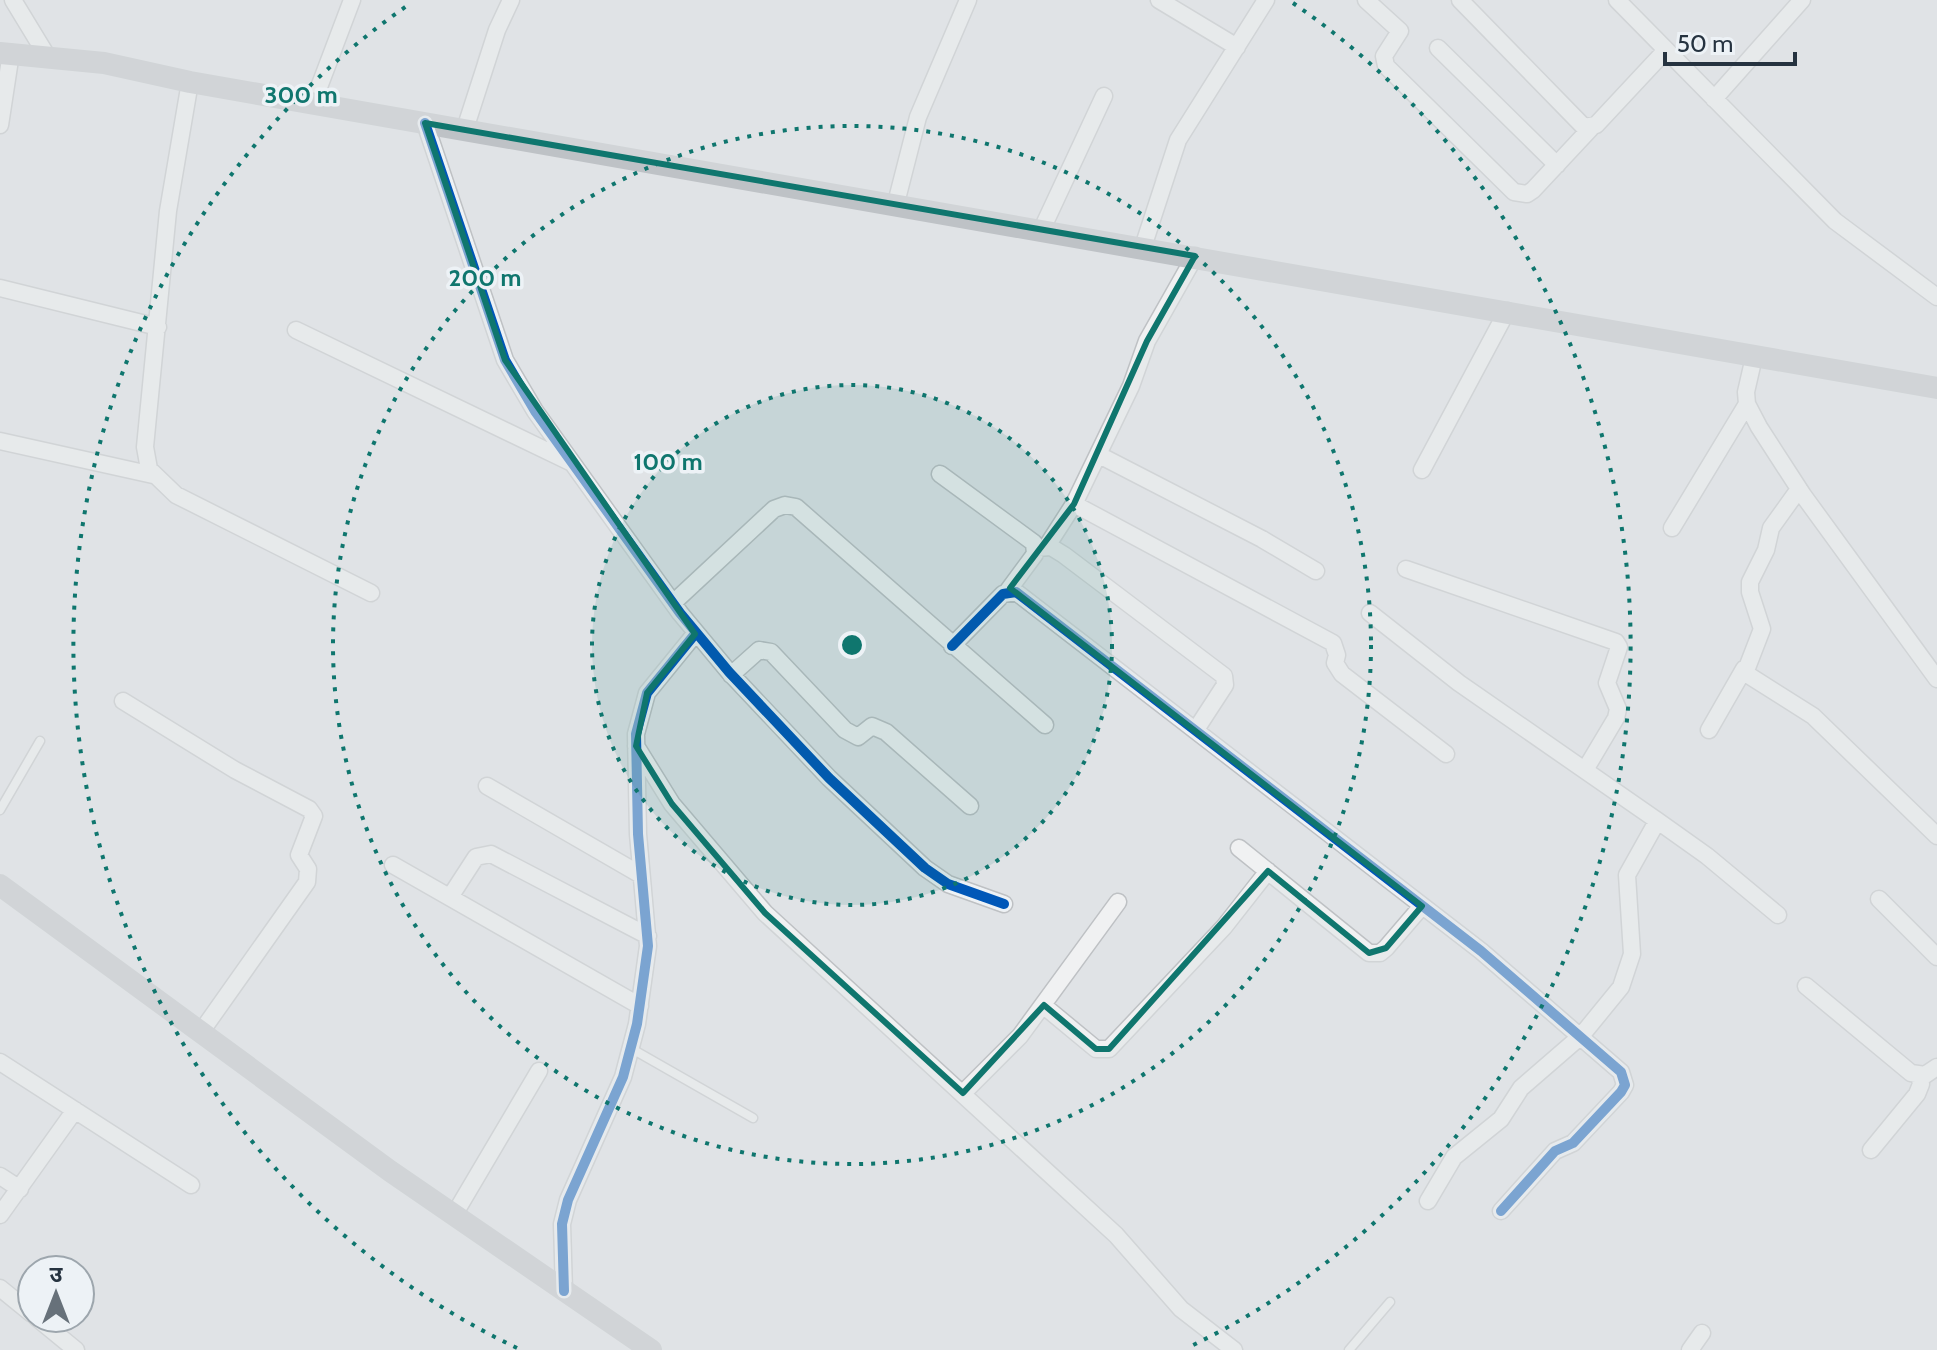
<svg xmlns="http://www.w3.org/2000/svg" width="1937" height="1350" font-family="Cabin,'Noto Sans Devanagari',sans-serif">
  <rect width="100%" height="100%" fill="#e0e3e6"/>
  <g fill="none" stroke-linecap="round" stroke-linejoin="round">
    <defs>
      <path id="service" d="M 0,810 L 40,741
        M 632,1049 L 753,1118
        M 1349,1350 L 1390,1302"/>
      <path id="minor" d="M 13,0 L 47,56
        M 1159,0 L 1237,47
        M 1366,0 L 1400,31 L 1384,56 L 1386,66 L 1514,192 L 1527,194 L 1533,190 L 1591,128
        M 1460,0 L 1584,127 L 1596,125 L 1666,50
        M 1617,0 L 1835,221 L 1937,297
        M 1438,48 L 1557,165
        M 190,82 L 168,211 L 145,447 L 149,469 L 176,495 L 371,593
        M 1714,99 L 1802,0
        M 313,103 L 352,0
        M 425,123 L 505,360 L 535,411 L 680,613 L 729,672 L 829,778 L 925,868 L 948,884 L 1004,904
        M 0,125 L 11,53
        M 465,129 L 497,30 L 511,0
        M 896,203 L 918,117 L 968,0
        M 1042,229 L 1104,96
        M 1143,247 L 1178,140 L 1266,0
        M 0,288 L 158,327
        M 296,330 L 570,462
        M 1754,357 L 1746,392 L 1747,404 L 1759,427 L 1803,495 L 1937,679
        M 0,441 L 153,475
        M 1099,455 L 1262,539 L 1316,571
        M 1422,470 L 1507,311
        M 940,474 L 1034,543 L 1035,554 L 1007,592
        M 1799,489 L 1771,528 L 1766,550 L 1750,582 L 1750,592 L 1762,629 L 1745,673 L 1813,716 L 1937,836
        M 1074,504 L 1333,643 L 1337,655 L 1335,663 L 1342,674 L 1446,754
        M 1672,528 L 1747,404
        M 1047,546 L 1074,504 L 1131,386 L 1147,341 L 1195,256
        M 1037,548 L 1051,547 L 1064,555 L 1224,676 L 1225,685 L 1197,728
        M 1406,569 L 1616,642 L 1619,647 L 1607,683 L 1618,709 L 1616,718 L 1585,770
        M 673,603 L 774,509 L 785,505 L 796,507 L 1045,725
        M 1370,613 L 1459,683 L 1655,819 L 1655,825 L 1627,875 L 1632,954 L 1621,987 L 1581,1036 L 1521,1088 L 1501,1119 L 1454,1157 L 1428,1201
        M 952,646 L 1003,594 L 1016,592 L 1481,951 L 1621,1072 L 1625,1085 L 1621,1092 L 1573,1143 L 1555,1151 L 1501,1211
        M 731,675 L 759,650 L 771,652 L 845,730 L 858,737 L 872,726 L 886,732 L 970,806
        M 123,701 L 235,770 L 309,809 L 314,816 L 299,855 L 308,869 L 307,882 L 201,1032
        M 1709,730 L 1744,669
        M 636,746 L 672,804 L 765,913 L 1116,1235 L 1181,1309 L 1234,1350
        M 487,786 L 641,875
        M 1655,819 L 1707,856 L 1778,915
        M 1239,848 L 1369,953 L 1380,953 L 1386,948 L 1422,906
        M 393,865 L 640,1006
        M 450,897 L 476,857 L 491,854 L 648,936
        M 1879,899 L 1937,957
        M 1806,986 L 1911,1073 L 1925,1075 L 1937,1067
        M 1044,1006 L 1096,1049 L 1109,1049 L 1224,927 L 1268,871
        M 0,1062 L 191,1185
        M 963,1093 L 1020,1036 L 1118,902
        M 1871,1150 L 1917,1094 L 1921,1084 L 1919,1075
        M 0,1176 L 20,1189
        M 0,1215 L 75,1110
        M 454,1215 L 539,1071
        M 0,1288 L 32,1314
        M 564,1291 L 562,1224 L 568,1200 L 623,1077 L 637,1024 L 648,946 L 638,834 L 636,734 L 647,693 L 695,634
        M 37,1318 L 76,1350
        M 1690,1350 L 1702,1333"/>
    </defs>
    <use href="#service" stroke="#bec1c4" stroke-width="11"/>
    <use href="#minor" stroke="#bec1c4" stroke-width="19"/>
    <use href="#service" stroke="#f0f1f2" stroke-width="8"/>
    <use href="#minor" stroke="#f0f1f2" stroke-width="16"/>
    <path stroke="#bec2c6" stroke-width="22" d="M 0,53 L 104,63 L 190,82 L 1937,388
      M 0,885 L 390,1171 L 651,1350"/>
    <defs>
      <path id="cycleway" d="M 425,123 L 505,360 L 535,411 L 680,613 L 729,672 L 829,778 L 925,868 L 948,884 L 1004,904
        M 952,646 L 1003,594 L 1016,592 L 1481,951 L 1621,1072 L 1625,1085 L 1621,1092 L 1573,1143 L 1555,1151 L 1501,1211
        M 564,1291 L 562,1224 L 568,1200 L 623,1077 L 637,1024 L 648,946 L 638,834 L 636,734 L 647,693 L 695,634"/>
    </defs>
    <use href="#cycleway" stroke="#edf2f6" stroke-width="15"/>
    <use href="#cycleway" stroke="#0057b8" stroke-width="10"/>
  </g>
  <path d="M0 0H1937V1350H0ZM 425,123 L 1195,256 L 1147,341 L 1074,504 L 1010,588 L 1422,906 L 1386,948 L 1369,953 L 1268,871 L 1109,1049 L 1096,1049 L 1044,1005 L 963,1093 L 765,913 L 672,804 L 636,746 L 647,693 L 695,634 L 505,360 Z" fill="#e0e3e6" fill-opacity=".55" fill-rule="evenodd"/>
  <path fill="none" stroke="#0f766e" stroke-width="6" stroke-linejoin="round" d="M 425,123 L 1195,256 L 1147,341 L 1074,504 L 1010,588 L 1422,906 L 1386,948 L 1369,953 L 1268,871 L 1109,1049 L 1096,1049 L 1044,1005 L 963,1093 L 765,913 L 672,804 L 636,746 L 647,693 L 695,634 L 505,360 Z"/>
  <circle cx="852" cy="645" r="260" fill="#0f766e" fill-opacity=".12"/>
  <g fill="none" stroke="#0f766e" stroke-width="4" stroke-dasharray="4 8">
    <circle cx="852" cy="645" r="260"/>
    <circle cx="852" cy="645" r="519"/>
    <path d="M517 1348A779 779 0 0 1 411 3M1293 3A779 779 0 0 1 1187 1348"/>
  </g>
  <circle cx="852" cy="645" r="12" fill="#0f766e" stroke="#edf2f6" stroke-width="4"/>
  <g font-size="24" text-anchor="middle" font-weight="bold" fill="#0f766e" stroke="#edf2f6" stroke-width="7" stroke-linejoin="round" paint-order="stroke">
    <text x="301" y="103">300 m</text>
    <text x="485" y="286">200 m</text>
    <text x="668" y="470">100 m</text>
  </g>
  <g transform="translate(56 1294)"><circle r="38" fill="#edf2f6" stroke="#9da6ad" stroke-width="2"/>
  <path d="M0-6L14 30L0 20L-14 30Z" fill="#67717a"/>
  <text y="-12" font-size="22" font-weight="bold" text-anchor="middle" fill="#263340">उ</text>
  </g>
  <path d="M1665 52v12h130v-12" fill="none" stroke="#263340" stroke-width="4"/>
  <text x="1677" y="52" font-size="24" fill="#263340" stroke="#edf2f6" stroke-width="6" paint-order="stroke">50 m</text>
</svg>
